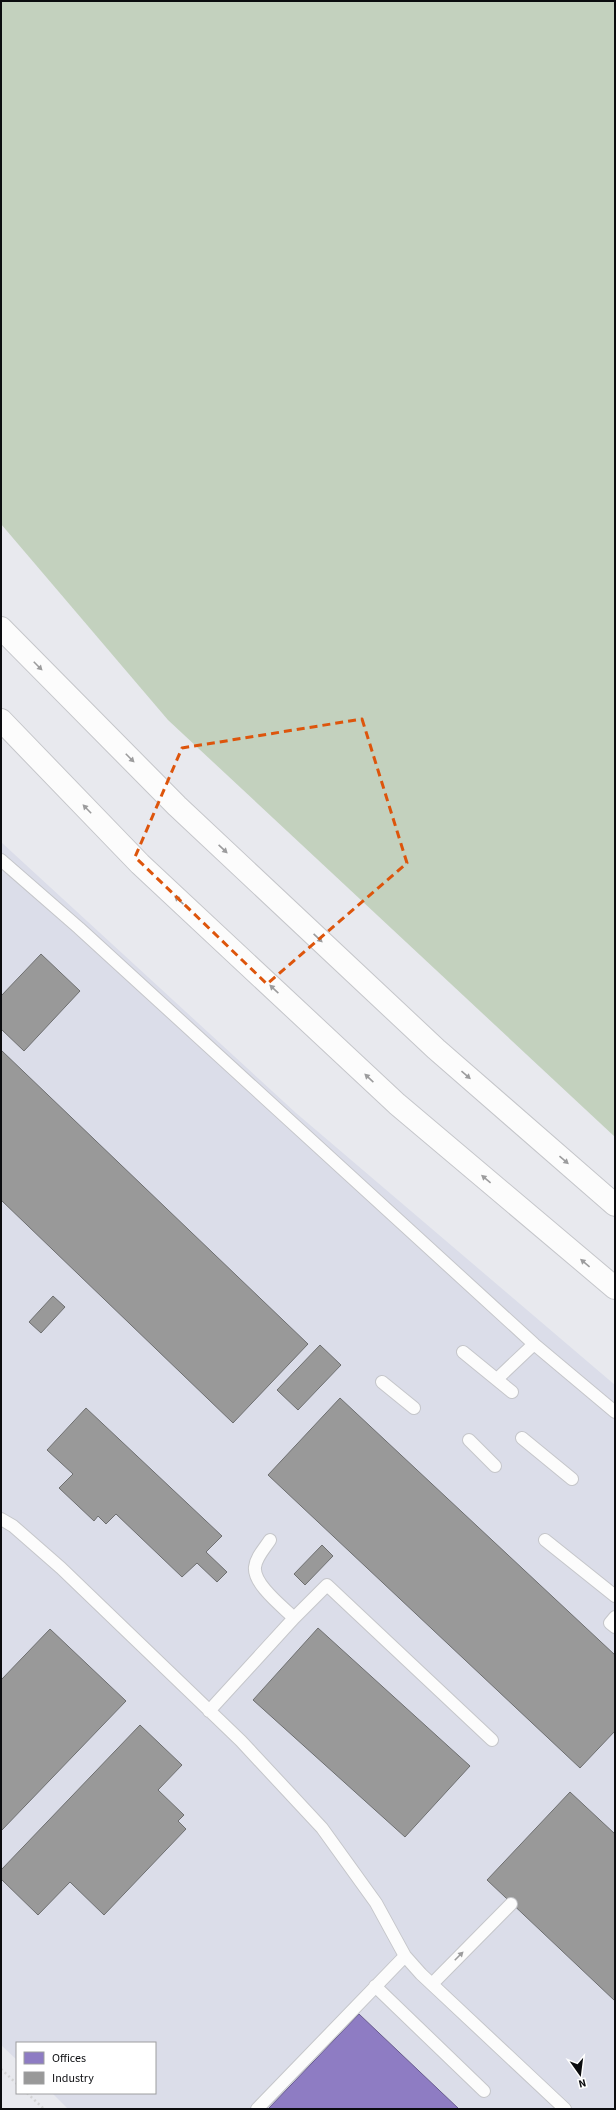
<svg xmlns="http://www.w3.org/2000/svg" width="616" height="2110" font-family="'Source Sans 3',sans-serif">
  <rect width="100%" height="100%" fill="#e8e9ee"/>
  <path fill="#dbdde9" d="M 1,842 L 296,1113 L 615,1385 L 615,2109 L 68,2109 L 52,2093 L 155,2093 L 155,2043 L 17,2043 L 17,2060 L 1,2045 Z"/>
  <path fill="#c3d1be" d="M 1,1 L 615,1 L 615,1137 L 168,720 L 1,524 Z"/>
  <path fill="#8e7cc3" stroke="#675a8d" d="M 359,2014 L 459,2109 L 268,2109 Z"/>
  <path fill="#999" stroke="#6e6f70" d="M 41,954 L 80,991 L 24,1051 L 1,1029 L 1,996 Z
    M 1,1050 L 308,1344 L 233,1423 L 1,1200 Z
    M 53,1296 L 65,1307 L 41,1333 L 29,1322 Z
    M 320,1345 L 341,1365 L 298,1410 L 277,1390 Z
    M 340,1398 L 615,1655 L 615,1731 L 580,1768 L 268,1475 Z
    M 86,1408 L 222,1536 L 206,1552 L 227,1572 L 217,1582 L 197,1563 L 182,1577 L 116,1514 L 106,1524 L 98,1516 L 94,1521 L 59,1488 L 73,1474 L 47,1450 Z
    M 322,1545 L 333,1556 L 305,1585 L 294,1574 Z
    M 318,1628 L 470,1766 L 405,1837 L 253,1700 Z
    M 50,1629 L 126,1701 L 1,1831 L 1,1680 Z
    M 140,1725 L 182,1765 L 158,1790 L 184,1815 L 178,1821 L 186,1829 L 104,1915 L 70,1882 L 38,1915 L 1,1879 L 1,1870 Z
    M 570,1792 L 615,1834 L 615,2001 L 487,1880 Z"/>
  <g fill="none" stroke-linecap="round" stroke-linejoin="round">
    <defs>
      <path id="lane" d="M 1,860 L 79,928 L 534,1344 L 615,1412
        M 463,1352 L 512,1392
        M 497,1379 L 534,1344
        M 382,1382 L 414,1408
        M 522,1438 L 572,1479
        M 469,1440 L 495,1466
        M 1,1519 L 13,1526 L 61,1568 L 241,1741 L 322,1828 L 376,1903 L 405,1956 L 421,1974 L 565,2109
        M 270,1540 C 265,1548 256,1557 255,1567 C 253,1584 283,1607 294,1618
        M 545,1540 L 615,1596
        M 615,1617 L 610,1623 L 615,1627
        M 209,1711 L 294,1618 L 327,1585 L 492,1740
        M 432,1984 L 511,1904
        M 375,1986 L 484,2091
        M 257,2109 L 405,1956"/>
      <path id="highway" d="M 1,628 L 177,806 L 436,1049 L 615,1205
        M 1,720 L 140,864 L 397,1104 L 615,1288"/>
    </defs>
    <use href="#lane" stroke="#c5c6ca" stroke-width="14"/>
    <use href="#highway" stroke="#c5c6ca" stroke-width="24"/>
    <path stroke="#d4d4d5" stroke-width="2.5" stroke-dasharray="2 3" stroke-linecap="butt" d="M 1,2069 L 17,2084
      M 27,2093 L 44,2109"/>
    <use href="#lane" stroke="#fcfcfc" stroke-width="12"/>
    <use href="#highway" stroke="#fcfcfc" stroke-width="22"/>
  </g>
  <defs><path id="oneway-solid" d="M-6-.8H1V-3.2L6.5 0L1 3.2V.8H-6Z"/></defs>
  <g fill="#9c9c9d">
    <use href="#oneway-solid" transform="translate(38 666) rotate(45)"/>
    <use href="#oneway-solid" transform="translate(130 758) rotate(45)"/>
    <use href="#oneway-solid" transform="translate(87 809) rotate(-134)"/>
    <use href="#oneway-solid" transform="translate(223 849) rotate(43)"/>
    <use href="#oneway-solid" transform="translate(179 900) rotate(-137)"/>
    <use href="#oneway-solid" transform="translate(318 938) rotate(43)"/>
    <use href="#oneway-solid" transform="translate(274 989) rotate(-137)"/>
    <use href="#oneway-solid" transform="translate(466 1075) rotate(41)"/>
    <use href="#oneway-solid" transform="translate(369 1078) rotate(-137)"/>
    <use href="#oneway-solid" transform="translate(564 1160) rotate(41)"/>
    <use href="#oneway-solid" transform="translate(486 1179) rotate(-140)"/>
    <use href="#oneway-solid" transform="translate(585 1263) rotate(-140)"/>
    <use href="#oneway-solid" transform="translate(459 1956) rotate(-45)"/>
  </g>
  <path fill="none" stroke="#dd550c" stroke-width="3" stroke-dasharray="8 5" stroke-linejoin="round" d="M 362,719 L 407,863 L 267,984 L 135,857 L 182,748 Z"/>
  <rect width="616" height="2110" fill="none" stroke="#0b0c0f" stroke-width="4"/>
  <rect x="16" y="2042" width="140" height="52" fill="#ffffff" stroke="#9d9e9f"/>
  <rect x="24" y="2052" width="20" height="12" fill="#8e7cc3" stroke="#9d9e9f"/>
  <text x="52" y="2062" font-size="12" fill="#0b0c0f">Offices</text>
  <rect x="24" y="2072" width="20" height="12" fill="#999999" stroke="#9d9e9f"/>
  <text x="52" y="2082" font-size="12" fill="#0b0c0f">Industry</text>
  <g transform="translate(580 2074) rotate(166)" stroke="#ffffff" stroke-width="3" paint-order="stroke">
  <path d="M0-3L7 15L0 10L-7 15Z" fill="#0b0c0f"/>
  <text y="-6" font-size="11" font-weight="bold" text-anchor="middle" fill="#0b0c0f">N</text>
  </g>
</svg>
